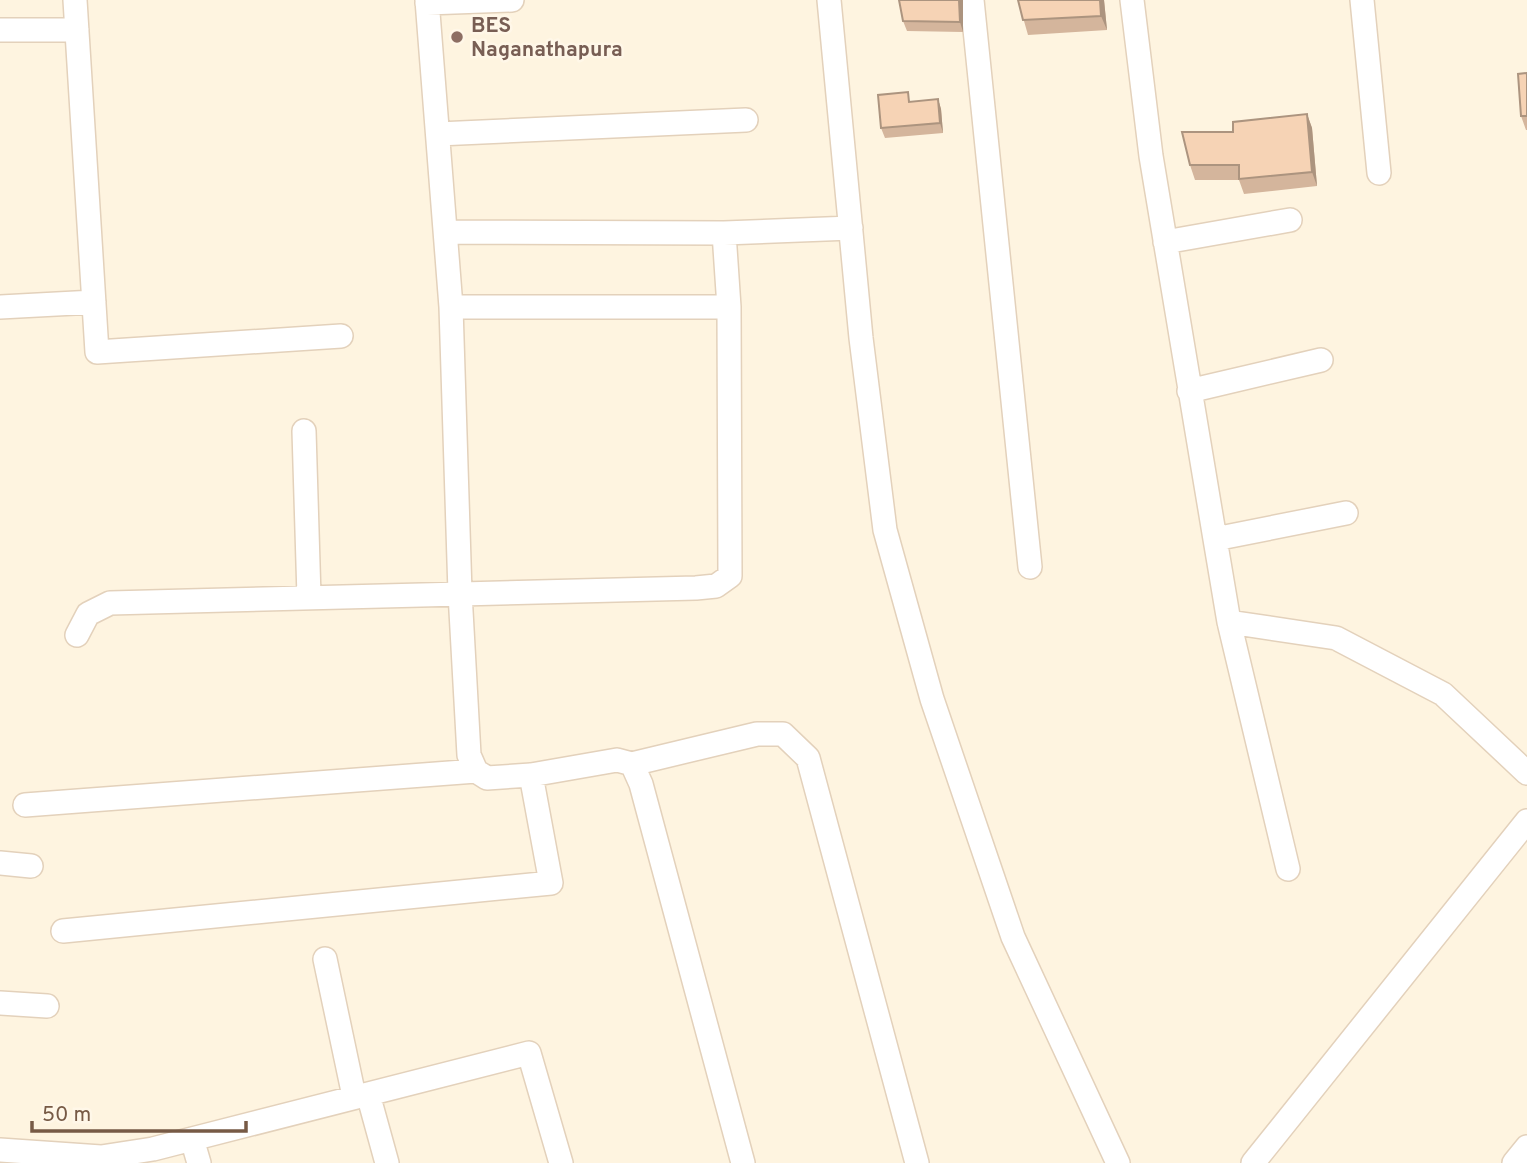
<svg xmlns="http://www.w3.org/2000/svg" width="1527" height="1163" font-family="Overpass,sans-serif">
  <rect width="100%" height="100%" fill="#fef4e0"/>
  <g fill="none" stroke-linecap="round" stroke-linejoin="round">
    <defs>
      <path id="minor" d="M 75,0 L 97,352 L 341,336
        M 427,0 L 451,307 L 460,593 L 469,755 L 476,771 L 487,778 L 531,775 L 617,760 L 632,764 L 641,784 L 743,1163
        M 829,0 L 861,338 L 885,530 L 932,699 L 1013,937 L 1118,1163
        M 972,0 L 1030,567
        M 1132,0 L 1151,156 L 1215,539 L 1229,622 L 1288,869
        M 1362,0 L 1379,173
        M 427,3 L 512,0
        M 0,30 L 77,30
        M 438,134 L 746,120
        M 446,232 L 724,233 L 851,228
        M 1165,242 L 1290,220
        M 0,307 L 94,302
        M 451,307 L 729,307 L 724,233
        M 1189,391 L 1321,360
        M 304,431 L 309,597
        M 1215,539 L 1346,513
        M 1229,622 L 1336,638 L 1443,694 L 1527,773
        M 77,635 L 88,614 L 110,603 L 696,588 L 716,586 L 730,576 L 729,307
        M 632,764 L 757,734 L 783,734 L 808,758 L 917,1163
        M 25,805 L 476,771
        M 0,863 L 31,866
        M 63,931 L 551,883 L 531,775
        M 325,959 L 354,1096
        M 0,1003 L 47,1006
        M 368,1094 L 387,1163
        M 192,1139 L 199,1163
        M 0,1150 L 101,1157 L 101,1163
        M 101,1157 L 153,1149 L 529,1053 L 561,1163
        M 1253,1163 L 1527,821
        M 1514,1163 L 1527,1147"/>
    </defs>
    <use href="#minor" stroke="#e3d1bb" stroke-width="26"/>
    <use href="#minor" stroke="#fff" stroke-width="23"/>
  </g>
  <path fill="#d4b59c" d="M 963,0 L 963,32 L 907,31 L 903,21 Z
    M 1018,0 L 1104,0 L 1107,30 L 1028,35 Z
    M 1527,73 L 1527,130 L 1526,130 L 1521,116 Z
    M 938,99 L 941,109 L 943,133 L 885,138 L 881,128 L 912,102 Z
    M 1307,114 L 1312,128 L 1317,186 L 1244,194 L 1239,180 L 1195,180 L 1190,165 Z"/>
  <path fill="#ac947f" d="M 959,0 L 963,0 L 963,32 L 960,22 Z
    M 1100,0 L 1104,0 L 1107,30 L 1101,16 Z
    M 938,99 L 941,109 L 943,133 L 940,123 Z
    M 1307,114 L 1312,128 L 1317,186 L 1312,172 Z"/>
  <path fill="#f6d3b5" stroke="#ac947f" stroke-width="2" d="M 899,0 L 959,0 L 960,22 L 903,21 Z
    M 1018,0 L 1100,0 L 1101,16 L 1023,20 Z
    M 1527,73 L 1527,116 L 1521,116 L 1518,74 Z
    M 908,92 L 909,102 L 938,99 L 940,123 L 881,128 L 878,95 Z
    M 1307,114 L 1312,172 L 1239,179 L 1239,165 L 1190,165 L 1182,132 L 1233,132 L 1233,122 Z"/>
  <circle fill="#8d6e63" stroke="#fff7e8" stroke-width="2.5" cx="457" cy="37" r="7"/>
  <g text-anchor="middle" stroke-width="5" stroke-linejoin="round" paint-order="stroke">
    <g font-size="21" font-weight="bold" fill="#785e54" stroke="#fff7e8" text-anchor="start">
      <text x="471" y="32">BES<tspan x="471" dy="24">Naganathapura</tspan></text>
    </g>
  </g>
  <path d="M32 1121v10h214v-10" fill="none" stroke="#775a45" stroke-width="3.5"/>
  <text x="42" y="1121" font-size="21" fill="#775a45" stroke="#fff7e8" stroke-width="5" paint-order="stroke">50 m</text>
</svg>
